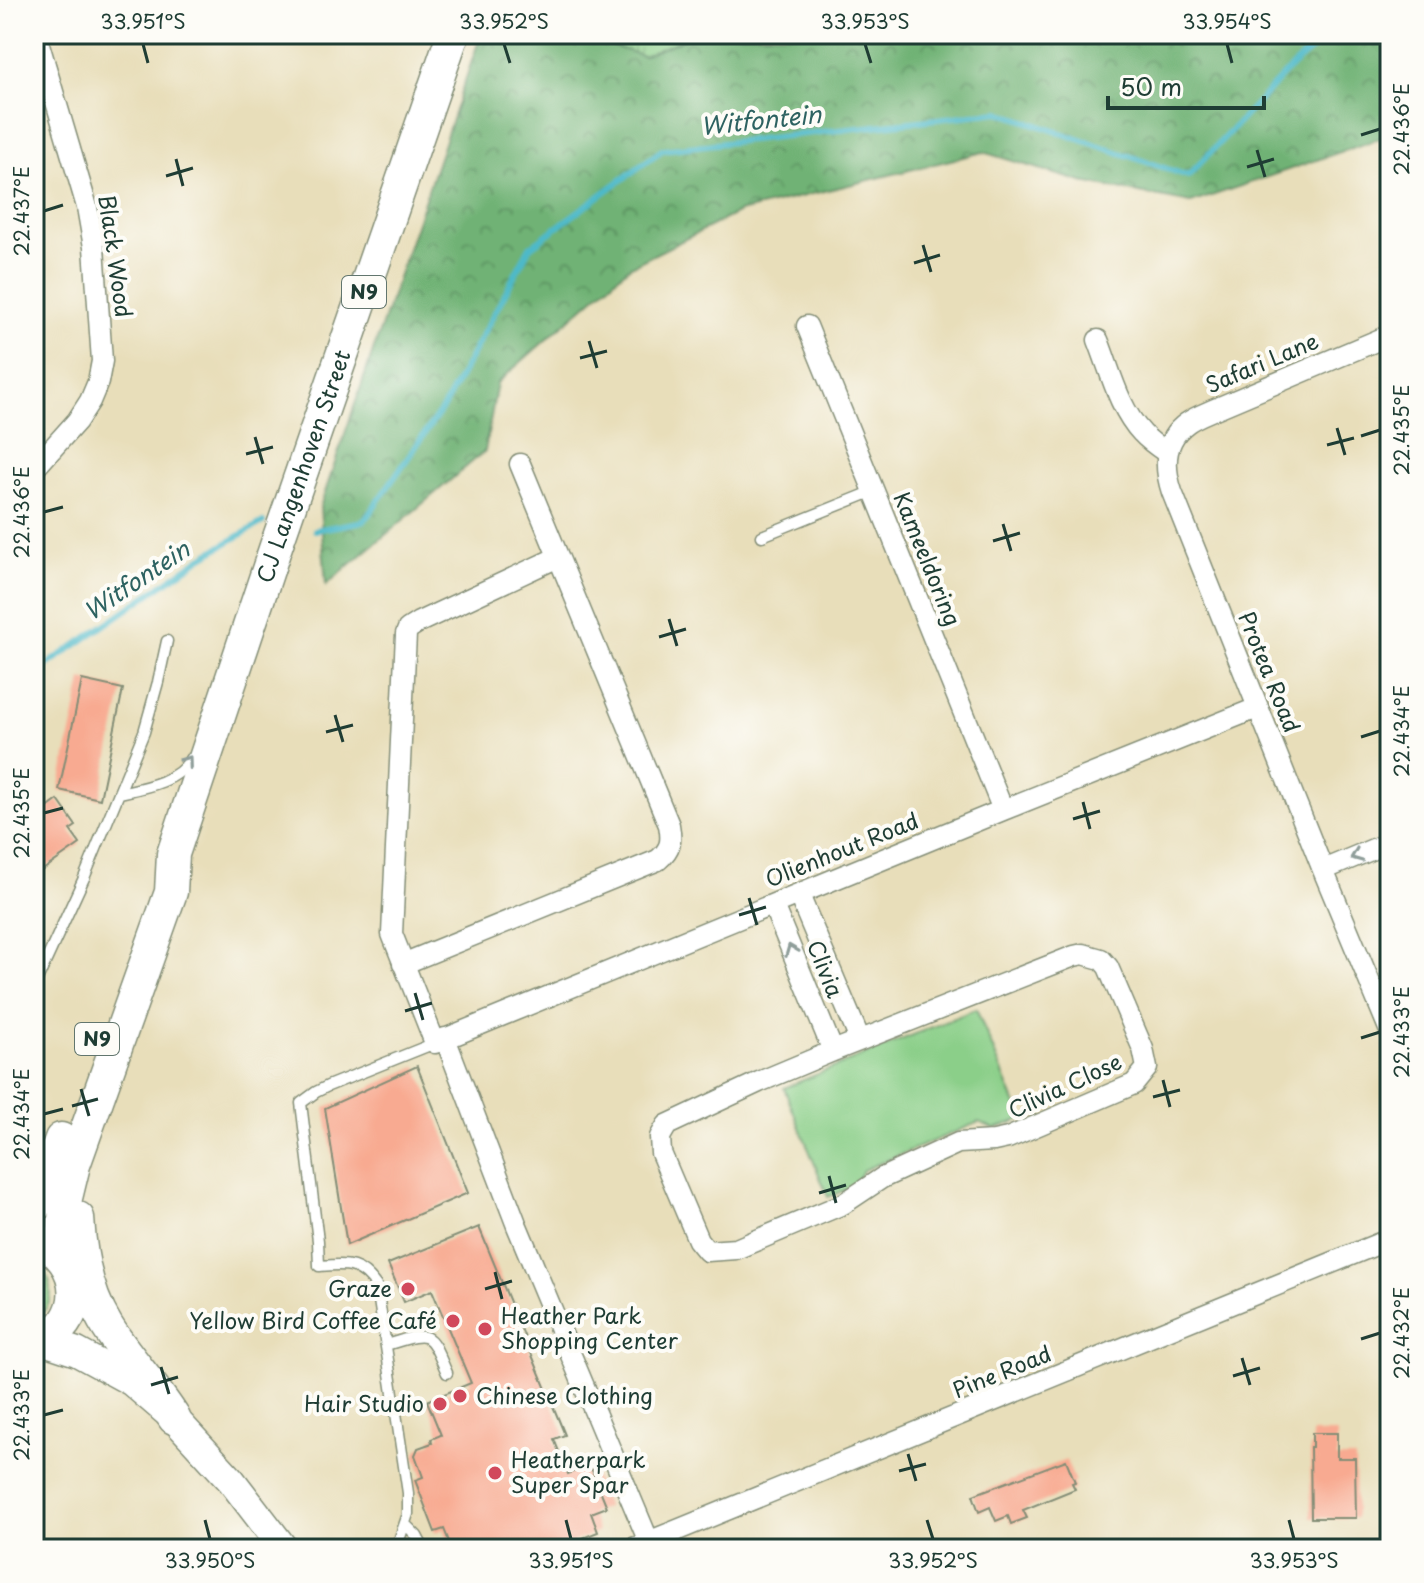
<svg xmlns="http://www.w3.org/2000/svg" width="1424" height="1583" font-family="'Playpen Sans',sans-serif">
  <defs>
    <pattern id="grass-tufts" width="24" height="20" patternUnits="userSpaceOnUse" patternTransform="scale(2)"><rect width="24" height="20" fill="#8bcf89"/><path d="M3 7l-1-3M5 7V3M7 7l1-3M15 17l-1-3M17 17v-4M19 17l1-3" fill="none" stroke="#71a971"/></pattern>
    <pattern id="forest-crowns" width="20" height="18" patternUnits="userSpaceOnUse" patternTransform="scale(2)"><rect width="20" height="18" fill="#70b275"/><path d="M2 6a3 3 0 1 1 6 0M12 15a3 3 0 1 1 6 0" fill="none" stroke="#5b9261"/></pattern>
  </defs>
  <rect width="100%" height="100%" fill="#fdfcf7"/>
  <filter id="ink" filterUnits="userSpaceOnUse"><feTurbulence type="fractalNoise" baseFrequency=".0125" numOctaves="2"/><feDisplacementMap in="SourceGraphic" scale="16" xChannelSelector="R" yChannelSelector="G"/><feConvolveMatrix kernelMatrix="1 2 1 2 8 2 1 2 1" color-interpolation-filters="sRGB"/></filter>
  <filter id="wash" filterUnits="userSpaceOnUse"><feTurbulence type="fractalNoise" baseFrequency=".006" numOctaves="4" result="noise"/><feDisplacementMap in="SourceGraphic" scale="32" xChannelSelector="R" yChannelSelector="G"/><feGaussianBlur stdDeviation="1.8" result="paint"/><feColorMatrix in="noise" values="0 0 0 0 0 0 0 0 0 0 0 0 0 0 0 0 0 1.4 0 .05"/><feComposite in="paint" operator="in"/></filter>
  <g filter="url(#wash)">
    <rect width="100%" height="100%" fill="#e8deba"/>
    <path fill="url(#grass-tufts)" stroke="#55865e" stroke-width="2" d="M 575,34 L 696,34 L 643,56 Z
      M 34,1263 C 56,1278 57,1305 34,1319 Z"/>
    <path fill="url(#forest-crowns)" stroke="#487854" stroke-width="2" d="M 481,34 L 575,34 L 643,56 L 696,34 L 1390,34 L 1390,135 L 1191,203 L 1082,182 L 983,152 L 739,212 L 629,267 L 497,383 L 485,451 L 326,585 L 320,507 Z"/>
    <path fill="#8bcf89" stroke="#55865e" stroke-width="2" d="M 976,1009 L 1022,1119 L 995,1129 L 979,1122 L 863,1170 L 855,1186 L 828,1197 L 784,1088 Z"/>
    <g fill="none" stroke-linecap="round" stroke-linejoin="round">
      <path stroke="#4db9c9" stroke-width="6" d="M 315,530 L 364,521 L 444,406 L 530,247 L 662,150 L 999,112 L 1188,176 L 1293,65 L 1330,34
        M 34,674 L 201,558 L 263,522"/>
    </g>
    <g id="blocks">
      <path fill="#f8aa91" d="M 82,680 L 123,689 L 100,799 L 59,790 Z
        M 58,800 L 76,826 L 70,830 L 80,844 L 34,876 L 34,818 Z
        M 417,1066 L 468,1193 L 347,1245 L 325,1108 Z
        M 479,1227 L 565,1435 L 554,1439 L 568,1474 L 590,1465 L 607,1507 L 591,1513 L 598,1532 L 555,1549 L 452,1549 L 444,1529 L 435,1532 L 415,1480 L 423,1477 L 415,1455 L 418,1448 L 432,1443 L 431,1439 L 441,1435 L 427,1401 L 471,1383 L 432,1290 L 404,1302 L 388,1264 Z
        M 1312,1433 L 1337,1433 L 1337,1458 L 1355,1458 L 1356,1518 L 1311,1518 L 1310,1447 L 1312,1447 Z
        M 1066,1460 L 1075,1482 L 1072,1483 L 1075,1489 L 1023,1510 L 1027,1518 L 1011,1524 L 1008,1516 L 996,1521 L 990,1507 L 979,1512 L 973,1495 Z"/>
    </g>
  </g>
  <g filter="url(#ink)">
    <use href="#blocks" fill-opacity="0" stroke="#848e77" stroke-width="2"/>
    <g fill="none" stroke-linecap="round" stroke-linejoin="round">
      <defs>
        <path id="service" d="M 762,536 L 874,491
          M 119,793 C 142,788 179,782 190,759
          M 34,987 L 84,878 L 144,732 L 158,682 L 167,641
          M 386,1345 C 432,1331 428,1330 447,1373
          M 406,1525 L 417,1536 L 424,1549
          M 396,1549 L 408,1514 L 408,1493 L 377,1287 C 360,1262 347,1264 319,1266 L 318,1241 L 301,1103 L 316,1092 L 328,1086 L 435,1043"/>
        <path id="minor" d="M 807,326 L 1003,810
          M 1390,335 L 1215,409 C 1206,413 1195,417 1187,423 C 1163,440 1164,468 1172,492 L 1323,870 L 1390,1031
          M 1098,340 C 1110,370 1119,409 1142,433 C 1149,441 1158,447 1167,453
          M 34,469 L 77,421 L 90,401 L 98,382 L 102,361 L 94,247 L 87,207 L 36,34
          M 558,557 L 419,622 L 408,629 L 406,634 L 392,934 L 435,1043 L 1003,810 L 1257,708
          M 1323,870 L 1390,842
          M 799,895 L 860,1040
          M 773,905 L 833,1051
          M 1083,954 L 1101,959 L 1108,967 L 1143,1049 L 1147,1068 L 1134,1084 L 1008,1138 L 994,1141 L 958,1143 L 882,1178 L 843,1204 L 736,1249 L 707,1251 L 698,1240 L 661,1153 L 660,1137 L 667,1125 L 759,1082 L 833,1051 L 1074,956 Z
          M 403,964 L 658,860 C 671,849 672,841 669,825 L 520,464
          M 445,1038 L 517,1226 L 649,1542
          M 631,1549 L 1390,1239"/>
        <path id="secondary" d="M 44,1341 L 77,1352 L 132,1382 L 174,1418 L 231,1480 L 284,1549"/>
        <g id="trunk">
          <path d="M 34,1207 L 45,1183 L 61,1139"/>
          <path d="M 78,1218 C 80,1255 87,1294 107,1326 C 127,1358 154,1386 174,1418"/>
          <path d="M 34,1239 C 87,1258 89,1326 34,1344"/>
          <path id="s1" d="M 61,1255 L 66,1198 L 74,1165 L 171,892 L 173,854 L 275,549 L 453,34"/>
        </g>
      </defs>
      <use href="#service" stroke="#848e77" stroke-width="13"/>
      <use href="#minor" stroke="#848e77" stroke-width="23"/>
      <use href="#secondary" stroke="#848e77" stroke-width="31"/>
      <use href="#trunk" stroke="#848e77" stroke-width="35"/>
      <use href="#service" stroke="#fff" stroke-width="10"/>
      <use href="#minor" stroke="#fff" stroke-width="20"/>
      <use href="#secondary" stroke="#fff" stroke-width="28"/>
      <use href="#trunk" stroke="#fff" stroke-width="32"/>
    </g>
    <defs><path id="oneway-chevron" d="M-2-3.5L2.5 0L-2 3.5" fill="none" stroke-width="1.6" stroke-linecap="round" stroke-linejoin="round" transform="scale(2)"/></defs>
    <g stroke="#8f9e9a">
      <use href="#oneway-chevron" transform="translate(187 761) rotate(-54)"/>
      <use href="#oneway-chevron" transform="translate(1356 856) rotate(158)"/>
      <use href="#oneway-chevron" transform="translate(791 950) rotate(-112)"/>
    </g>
  </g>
  <path fill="none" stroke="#1f3d34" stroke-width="3" d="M 143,44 L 148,63M 504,44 L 510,63M 865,44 L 871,63M 1227,44 L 1232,63M 1361,135 L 1380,129M 1257,150 L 1265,177M 176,159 L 183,186M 1247,167 L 1274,159M 166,176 L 193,168M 44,211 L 63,205M 923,245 L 931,272M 914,263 L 940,255M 589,341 L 597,368M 580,358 L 607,351M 1337,428 L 1345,455M 1361,436 L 1380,430M 255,437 L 263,464M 1327,445 L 1354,438M 246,454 L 273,447M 44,512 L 63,507M 1003,524 L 1011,551M 993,541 L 1020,533M 669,619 L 677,646M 659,637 L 686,629M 335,715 L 343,742M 326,732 L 353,725M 1361,737 L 1380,731M 1083,802 L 1090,829M 44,813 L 63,808M 1073,819 L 1100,811M 749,898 L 757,925M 739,915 L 766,907M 415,993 L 423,1020M 405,1011 L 432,1003M 1361,1038 L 1380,1032M 1163,1080 L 1170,1107M 81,1089 L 89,1116M 1153,1097 L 1180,1090M 72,1106 L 98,1099M 44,1114 L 63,1109M 829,1176 L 836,1203M 819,1193 L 846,1185M 495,1272 L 502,1299M 485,1289 L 512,1281M 1361,1339 L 1380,1333M 1242,1358 L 1250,1385M 161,1367 L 169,1394M 1233,1376 L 1260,1368M 151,1385 L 178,1377M 44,1415 L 63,1410M 908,1454 L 916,1481M 899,1471 L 926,1464M 205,1520 L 210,1539M 566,1520 L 571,1539M 927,1520 L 933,1539M 1289,1520 L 1294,1539"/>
  <g fill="#d1495b" stroke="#fdfcf7" stroke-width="3">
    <circle cx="408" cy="1289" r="8"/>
    <circle cx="453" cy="1321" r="8"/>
    <circle cx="485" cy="1329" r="8"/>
    <circle cx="460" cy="1396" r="8"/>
    <circle cx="440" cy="1404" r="8"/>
    <circle cx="495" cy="1473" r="8"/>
  </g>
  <g text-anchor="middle" stroke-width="8" stroke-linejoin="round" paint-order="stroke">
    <g fill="#fdfcf7" stroke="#62766e" stroke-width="2">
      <rect x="342" y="276" width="44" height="32" rx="6"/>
      <rect x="75" y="1023" width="44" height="32" rx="6"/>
    </g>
    <g font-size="20" font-weight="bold" fill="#1f3d34">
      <text x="364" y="299">N9</text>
      <text x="97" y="1046">N9</text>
    </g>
    <g font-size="22" fill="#1f3d34" stroke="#fdfcf7">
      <text transform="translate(115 256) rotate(82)" y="8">Black Wood</text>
      <text transform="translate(1262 363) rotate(-23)" y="8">Safari Lane</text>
      <text dy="8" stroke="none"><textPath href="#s1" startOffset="828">CJ Langenhoven Street</textPath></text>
      <text transform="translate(927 559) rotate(68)" y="8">Kameeldoring</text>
      <text transform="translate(1269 672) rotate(68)" y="8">Protea Road</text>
      <text transform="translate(842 850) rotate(-22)" y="8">Olienhout Road</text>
      <text transform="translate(825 969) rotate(68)" y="8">Clivia</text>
      <text transform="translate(1065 1086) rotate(-25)" y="8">Clivia Close</text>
      <text transform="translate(1002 1372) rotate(-22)" y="8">Pine Road</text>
    </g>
    <g font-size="22" fill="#1f3d34" stroke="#fdfcf7" text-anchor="end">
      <text x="392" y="1297">Graze</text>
      <text x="501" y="1324" text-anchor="start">Heather Park<tspan x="501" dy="25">Shopping Center</tspan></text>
      <text x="437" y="1329">Yellow Bird Coffee Café</text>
      <text x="476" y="1404" text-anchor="start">Chinese Clothing</text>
      <text x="424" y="1412">Hair Studio</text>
      <text x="511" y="1468" text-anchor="start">Heatherpark<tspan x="511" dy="25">Super Spar</tspan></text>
    </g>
    <g font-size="24" font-style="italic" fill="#2d6261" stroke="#fdfcf7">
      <text transform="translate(761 121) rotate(-6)" y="8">Witfontein</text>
      <text transform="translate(137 581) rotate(-34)" y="8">Witfontein</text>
    </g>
  </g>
  <rect width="1424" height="1583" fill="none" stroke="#fdfcf7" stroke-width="88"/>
  <path d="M1108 96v12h156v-12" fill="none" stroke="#1f3d34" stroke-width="4"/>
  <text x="1120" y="96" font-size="24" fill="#1f3d34" stroke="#fdfcf7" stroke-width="6" paint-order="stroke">50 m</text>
  <rect x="44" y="44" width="1336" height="1495" fill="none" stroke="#1f3d34" stroke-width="3"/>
  <g font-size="20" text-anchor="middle" fill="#1f3d34">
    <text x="143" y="29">33.951°S</text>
    <text x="504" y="29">33.952°S</text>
    <text x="865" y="29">33.953°S</text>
    <text x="1227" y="29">33.954°S</text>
    <text transform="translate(1402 129) rotate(-90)" y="7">22.436°E</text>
    <text transform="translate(22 211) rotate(-90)" y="7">22.437°E</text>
    <text transform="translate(1402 430) rotate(-90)" y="7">22.435°E</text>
    <text transform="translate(22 512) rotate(-90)" y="7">22.436°E</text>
    <text transform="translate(1402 731) rotate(-90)" y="7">22.434°E</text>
    <text transform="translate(22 813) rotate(-90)" y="7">22.435°E</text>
    <text transform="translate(1402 1032) rotate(-90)" y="7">22.433°E</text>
    <text transform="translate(22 1114) rotate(-90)" y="7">22.434°E</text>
    <text transform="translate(1402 1333) rotate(-90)" y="7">22.432°E</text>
    <text transform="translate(22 1415) rotate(-90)" y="7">22.433°E</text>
    <text x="210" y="1568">33.950°S</text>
    <text x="571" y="1568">33.951°S</text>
    <text x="933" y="1568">33.952°S</text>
    <text x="1294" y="1568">33.953°S</text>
  </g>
</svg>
